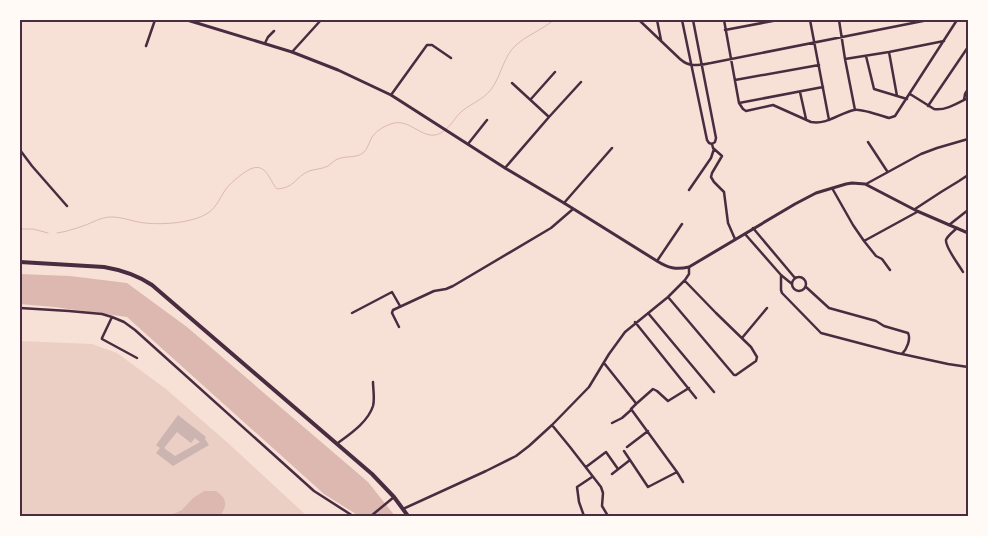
<svg xmlns="http://www.w3.org/2000/svg" width="988" height="536" font-family="Commissioner,sans-serif">
  <rect width="100%" height="100%" fill="#f7e1d7"/>
  <path fill="#ebcfc5" d="M 20,341 L 92,344 L 117,353 L 166,389 L 228,443 L 307,516 L 20,516 Z"/>
  <path fill="#dcb8b0" d="M 20,274 L 70,276 L 127,283 L 187,327 L 368,482 L 395,516 L 359,516 L 324,494 L 127,317 L 54,307 L 20,304 Z
    M 204,491 L 216,491 C 222,495 228,501 224,509 C 223,512 221,514 219,516 L 169,516 L 182,510 L 193,498 Z"/>
  <g fill="none" stroke-linecap="round" stroke-linejoin="round">
    <path stroke="#dcb8b0" stroke-width="1" d="M 20,229 L 33,229 L 48,233
      M 57,233 C 65,232 74,229 83,226 C 92,223 101,217 111,217 C 123,217 134,222 145,223 C 163,225 193,223 208,213 C 217,207 220,197 226,189 C 231,182 246,170 253,168 C 267,164 270,182 277,189 C 295,188 295,177 309,171 C 315,169 322,169 328,166 C 332,163 335,159 341,158 C 348,156 356,158 363,153 C 368,149 369,142 372,137 C 377,130 386,125 394,123 C 412,119 426,145 444,131 C 451,126 455,117 462,111 C 472,103 487,98 494,85 C 502,72 504,56 516,45 C 527,35 542,30 554,20"/>
  </g>
  <path fill="#ccb4b1" fill-rule="evenodd" d="M 178,415 L 206,437 L 205,439 L 209,445 L 173,466 L 156,453 L 160,448 L 156,445 ZM 177,432 L 191,443 L 195,438 L 200,442 L 175,456 L 164,448 Z"/>
  <g fill="none" stroke-linecap="round" stroke-linejoin="round">
    <path stroke="#4a2c40" stroke-width="2.5" d="M 639,20 L 680,59 C 690,68 699,65 711,63 L 928,20
      M 657,20 L 661,40
      M 682,20 L 707,140 L 709,143 L 712,144 L 713,148 L 722,156 L 712,173 L 711,177 L 714,182 L 724,192 L 728,223 L 735,239
      M 693,20 L 716,138 L 715,142 L 712,144
      M 724,20 L 739,103 L 743,109 L 746,111 L 773,105 L 811,122 C 827,125 840,113 854,110 C 860,108 882,116 889,118 L 895,116 L 957,20
      M 810,20 L 829,120
      M 839,20 L 845,59 L 855,110
      M 965,20 L 968,22
      M 725,30 L 778,20
      M 265,43 L 268,37 L 274,31
      M 146,46 L 155,20
      M 292,52 L 321,20
      M 889,52 L 897,96
      M 866,56 L 874,89 L 907,99
      M 845,59 L 889,52 L 944,41
      M 735,80 L 819,65
      M 512,83 L 549,117
      M 800,92 L 806,119
      M 910,94 L 934,109 C 945,111 958,103 968,98
      M 391,95 L 427,45 L 432,45 L 451,58
      M 531,99 L 555,72
      M 964,100 L 965,94 L 968,89
      M 739,103 L 823,87
      M 928,106 L 968,47
      M 868,142 L 887,171
      M 468,144 L 487,120
      M 20,150 L 32,166 L 67,206
      M 505,168 L 549,117 L 581,82
      M 866,184 L 921,154 L 937,148 L 968,139
      M 832,188 L 853,225 L 864,241 L 876,256 L 882,259 L 890,270
      M 689,190 L 711,158 L 714,149
      M 564,203 L 612,148
      M 915,209 L 941,192 L 959,181 L 968,175
      M 949,225 L 968,210
      M 753,228 L 795,278
      M 957,228 C 954,231 947,236 946,240 C 945,247 959,265 963,272
      M 745,234 L 781,275 L 792,284
      M 864,241 L 917,212
      M 968,259 L 968,263
      M 657,261 L 682,224
      M 781,275 L 781,290 L 782,293 L 821,333 L 897,353 L 902,354 C 907,349 911,339 908,333 L 884,326 L 876,321 L 829,308 L 806,287
      M792 284a7 7 0 1 1 14 0a7 7 0 1 1-14 0Z
      M 668,297 L 734,375 L 736,375 L 756,361 L 757,357 L 751,347 L 716,313 L 685,281
      M 20,308 L 69,311 L 102,314 L 112,317 L 124,322 L 135,330 L 314,491 L 353,516
      M 352,313 L 392,292 L 400,306
      M 648,313 L 714,392
      M 112,317 L 102,338 L 102,339 L 137,358
      M 635,322 L 696,398
      M 399,327 L 392,313 L 393,310 L 434,291 L 446,289 L 453,286 L 551,228 L 573,209
      M 742,338 L 767,308
      M 902,354 L 948,364 L 968,367
      M 604,363 L 635,402 L 636,404 L 631,409 L 677,472 L 683,482
      M 636,404 L 653,389 L 657,391 L 668,401 L 689,388
      M 612,423 L 622,418 L 631,410
      M 552,425 L 570,447 L 601,487 L 603,493 L 602,506 L 608,516
      M 338,443 C 350,434 368,422 373,406 C 375,399 373,389 373,382
      M 627,447 L 648,431
      M 624,451 L 648,487 L 677,472
      M 586,467 L 606,452 L 618,469
      M 612,474 L 630,460
      M 403,509 L 486,471 L 516,456 L 529,446 L 552,425 L 589,387 L 609,354 L 625,332 L 668,297 L 685,280 L 689,274 L 689,267
      M 371,516 L 394,497
      M 584,516 L 579,502 L 577,487 L 592,477"/>
    <path stroke="#4a2c40" stroke-width="3" d="M 187,20 L 292,52 L 338,70 L 391,95 L 505,168 L 564,203 L 657,261 C 668,268 676,270 689,267 L 795,204 L 816,193 L 846,184 L 852,183 L 865,184 L 917,211 L 968,233"/>
    <path stroke="#4a2c40" stroke-width="4" d="M 20,262 L 104,267 C 122,270 137,275 152,285 L 372,474 L 394,497 L 408,516"/>
  </g>
  <rect width="988" height="536" fill="none" stroke="#fffaf5" stroke-width="42"/>
  <rect x="21" y="21" width="946" height="494" fill="none" stroke="#4a2c40" stroke-width="2"/>
</svg>
